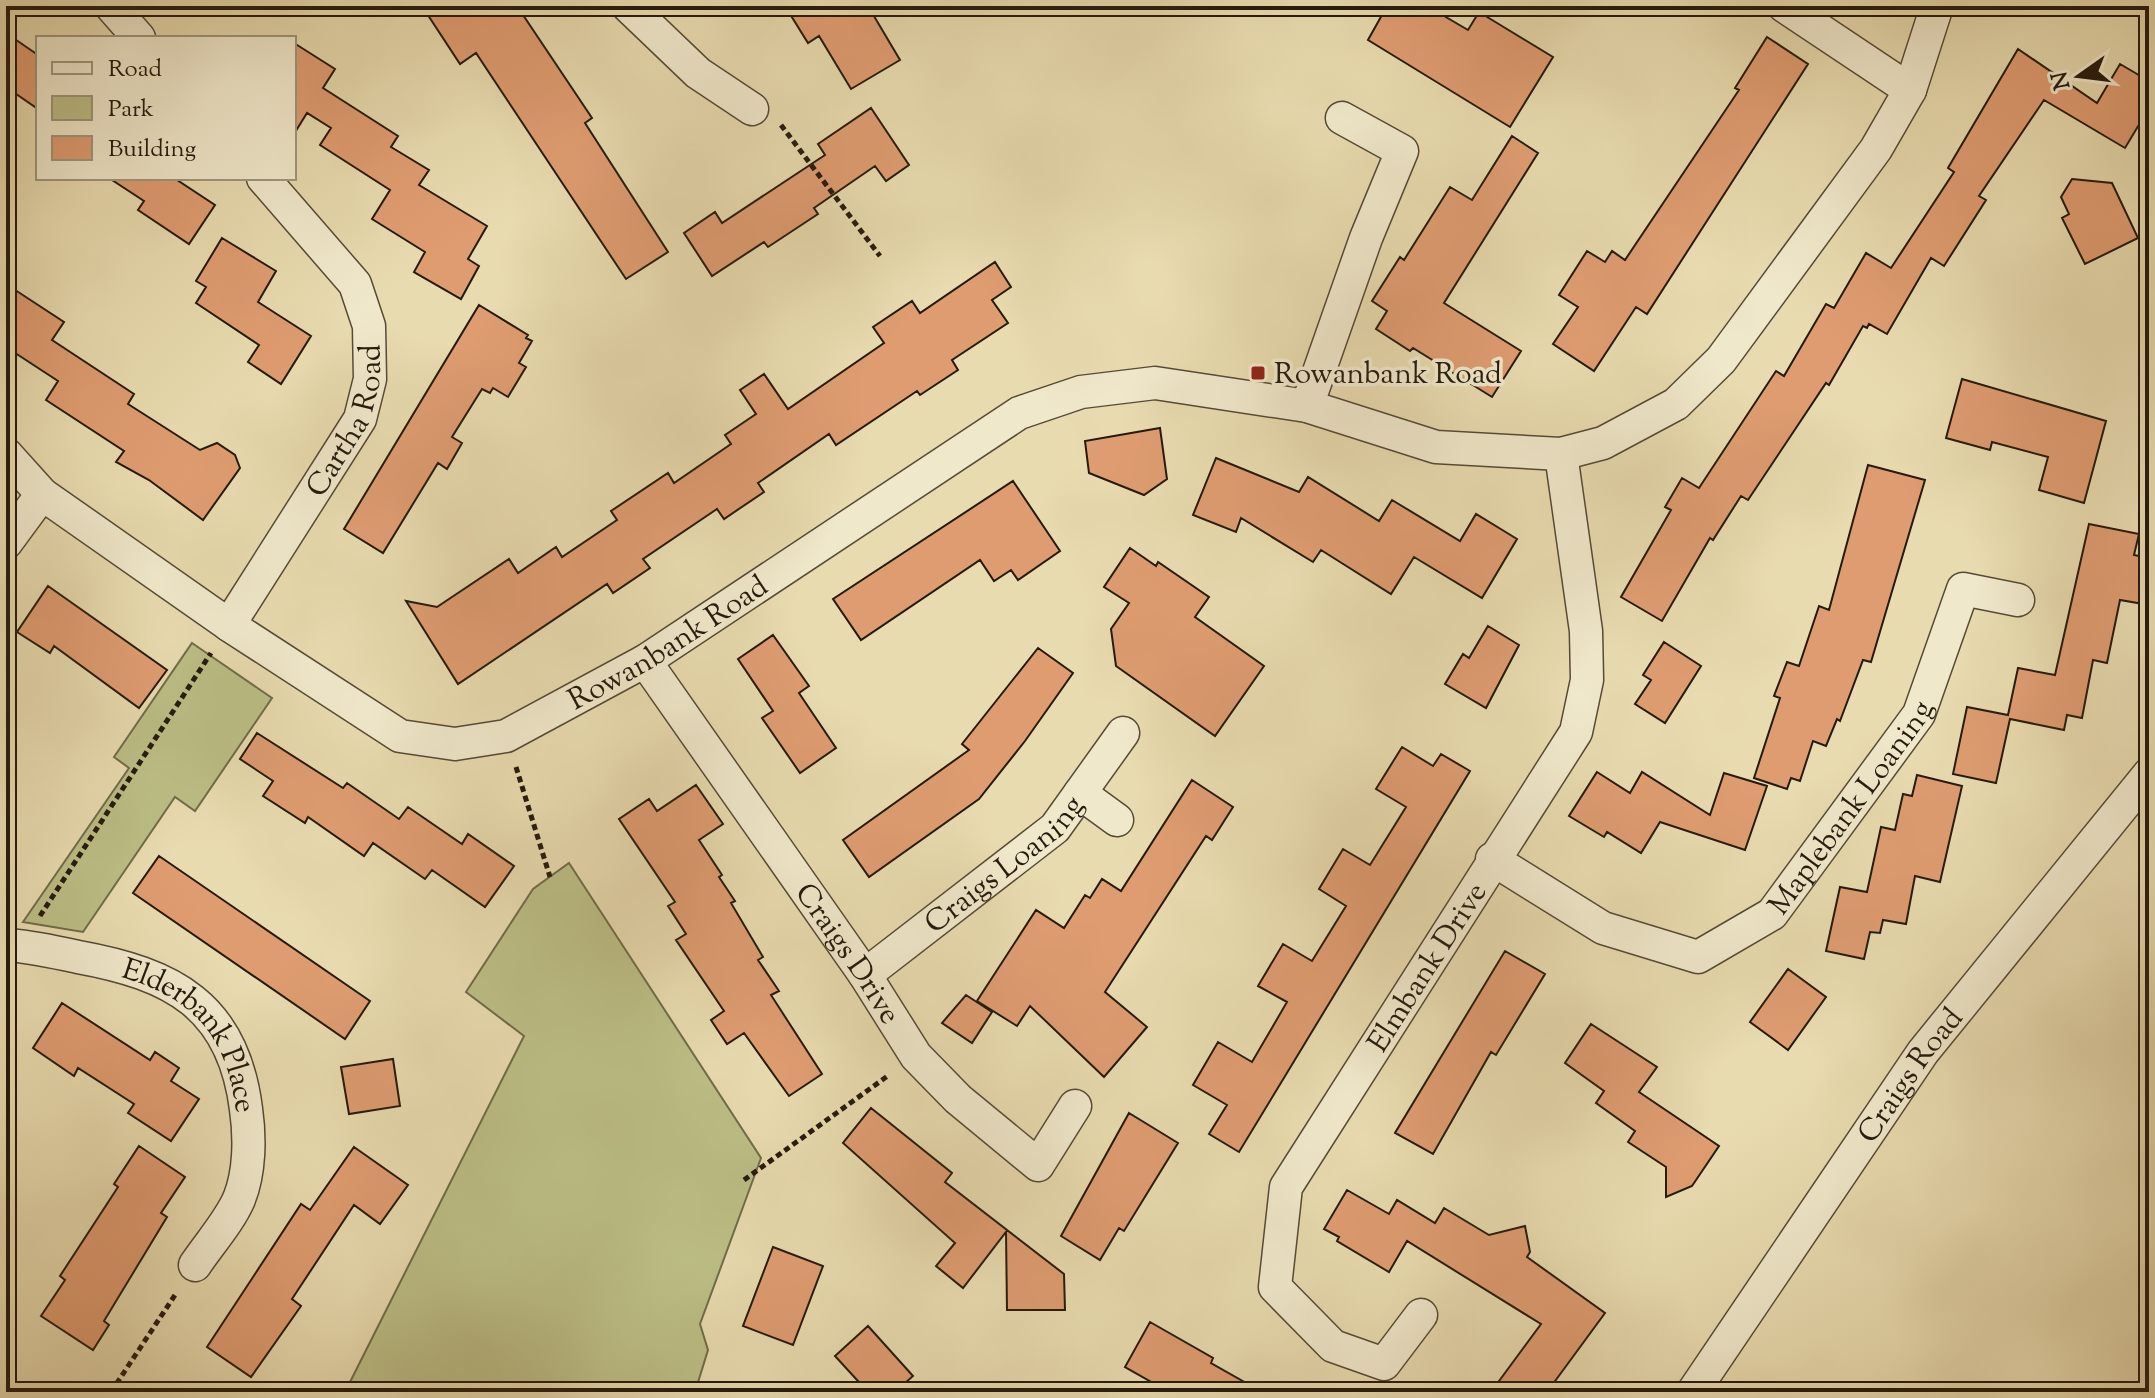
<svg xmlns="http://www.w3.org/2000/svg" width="2155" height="1398" font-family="'Sorts Mill Goudy',serif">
  <rect width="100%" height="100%" fill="#e8dbaf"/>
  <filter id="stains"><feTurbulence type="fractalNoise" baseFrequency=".0025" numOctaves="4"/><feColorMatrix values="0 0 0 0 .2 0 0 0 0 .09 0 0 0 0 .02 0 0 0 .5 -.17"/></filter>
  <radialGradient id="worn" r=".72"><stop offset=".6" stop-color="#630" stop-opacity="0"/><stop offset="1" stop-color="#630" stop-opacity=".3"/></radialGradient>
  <path fill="#bcbe86" stroke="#706c4a" stroke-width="2" d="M 192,643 L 272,698 L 195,811 L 175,797 L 83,932 L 23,922 L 129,768 L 114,757 Z
    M 569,863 L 761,1158 L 700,1324 L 708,1350 L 695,1392 L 345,1392 L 524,1036 L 466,992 L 533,889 Z"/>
  <path fill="#df9c71" stroke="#251a0e" stroke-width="2" d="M 422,6 L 517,6 L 592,118 L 585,123 L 668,252 L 626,279 L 476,53 L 460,64 Z
    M 785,6 L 868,6 L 900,60 L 851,89 L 819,36 L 808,43 Z
    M 1387,6 L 1427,6 L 1468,30 L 1479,12 L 1553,57 L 1510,127 L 1368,40 Z
    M 6,33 L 38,55 L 38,109 L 6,87 Z
    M 1767,37 L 1808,64 L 1647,314 L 1636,307 L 1594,371 L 1553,344 L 1578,307 L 1559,295 L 1587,251 L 1605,262 L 1612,251 L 1625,260 L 1739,90 L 1735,88 Z
    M 294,43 L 335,69 L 323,88 L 398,136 L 391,147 L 429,170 L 419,185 L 487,226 L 468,259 L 479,266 L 461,299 L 414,272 L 425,252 L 372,219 L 390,190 L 320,145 L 331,128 L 307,113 L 294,134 Z
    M 2018,49 L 2097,103 L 2120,64 L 2149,81 L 2149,108 L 2125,148 L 2044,100 L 1979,196 L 1986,200 L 1944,266 L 1931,258 L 1887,334 L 1869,324 L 1867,328 L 1863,326 L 1829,385 L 1826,383 L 1748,500 L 1741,496 L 1713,540 L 1710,538 L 1662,621 L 1621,597 L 1671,510 L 1665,507 L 1682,478 L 1699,488 L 1776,371 L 1784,376 L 1826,304 L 1834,308 L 1866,253 L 1891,268 L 1954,172 L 1948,168 Z
    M 871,108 L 909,165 L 886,181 L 875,166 L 814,208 L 818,214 L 768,247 L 764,242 L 712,276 L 684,233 L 715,212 L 722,223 L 825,155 L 818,144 Z
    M 1512,136 L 1538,153 L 1444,303 L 1521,351 L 1492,397 L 1413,348 L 1410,351 L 1376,329 L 1387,311 L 1372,301 L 1400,257 L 1404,260 L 1450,187 L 1472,200 Z
    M 109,178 L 174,178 L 215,205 L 189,244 L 138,210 L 144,201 Z
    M 2072,179 L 2112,183 L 2138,238 L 2085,264 L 2062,218 L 2069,214 L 2061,197 Z
    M 222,238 L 276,271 L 258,302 L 311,336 L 281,384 L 248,362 L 259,345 L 196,303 L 206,287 L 196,281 Z
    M 995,262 L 1011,287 L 992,300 L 1008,323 L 952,360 L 958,370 L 920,395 L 917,391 L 836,445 L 829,434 L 758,483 L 764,492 L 724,519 L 717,509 L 643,559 L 650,568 L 613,593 L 607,584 L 458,684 L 406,601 L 437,607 L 509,559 L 518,573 L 556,547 L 562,557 L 617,520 L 611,511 L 668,473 L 674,483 L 731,444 L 725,435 L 756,414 L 740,390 L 764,374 L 788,409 L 884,343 L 873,327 L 912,301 L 920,313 Z
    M 6,284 L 64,322 L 52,340 L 134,394 L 128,404 L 200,450 L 217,443 L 235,455 L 240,468 L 203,520 L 149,480 L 116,462 L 124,451 L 46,400 L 58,381 L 6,347 Z
    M 479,305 L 528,335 L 526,338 L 532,341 L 519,363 L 526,367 L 508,397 L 493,388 L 490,393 L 482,389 L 452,437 L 462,443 L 447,469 L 438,463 L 383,553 L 344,529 Z
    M 1962,379 L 2106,421 L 2084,503 L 2039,490 L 2048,457 L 1992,442 L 1990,450 L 1946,438 Z
    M 1160,428 L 1167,479 L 1144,495 L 1089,473 L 1085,441 Z
    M 1216,458 L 1299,492 L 1308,477 L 1379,521 L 1392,500 L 1460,541 L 1476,514 L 1517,539 L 1482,598 L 1414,557 L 1391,594 L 1321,550 L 1313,562 L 1241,518 L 1236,532 L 1193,515 Z
    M 1868,465 L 1925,480 L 1871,662 L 1863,660 L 1840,721 L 1837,719 L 1826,746 L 1813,741 L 1800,781 L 1791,778 L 1787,789 L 1754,778 L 1780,698 L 1774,696 L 1787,662 L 1799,666 L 1819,606 L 1829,610 Z
    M 1013,481 L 1060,551 L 1018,580 L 1011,570 L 994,581 L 980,560 L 861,640 L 833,599 Z
    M 2089,524 L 2139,534 L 2134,555 L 2149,558 L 2149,605 L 2120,600 L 2107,663 L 2093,660 L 2082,718 L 2067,715 L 2064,730 L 2010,719 L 1996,783 L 1953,774 L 1967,707 L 2008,715 L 2018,668 L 2055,675 Z
    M 1130,548 L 1156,566 L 1158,562 L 1209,597 L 1195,617 L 1264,666 L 1215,736 L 1116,666 L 1111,629 L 1129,603 L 1104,587 Z
    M 48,586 L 167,670 L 139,708 L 54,646 L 50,653 L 17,632 Z
    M 1488,626 L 1519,645 L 1486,708 L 1445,684 L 1463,654 L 1469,658 Z
    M 773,635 L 809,686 L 799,693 L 836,748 L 800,773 L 762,718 L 773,711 L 738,659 Z
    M 1664,642 L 1701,666 L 1665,723 L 1635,704 L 1651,680 L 1643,675 Z
    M 1038,648 L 1073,673 L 1025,741 L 979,799 L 869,877 L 843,840 L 969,750 L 962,744 Z
    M 257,733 L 343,788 L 347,783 L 399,819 L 408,807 L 462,844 L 468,834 L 514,866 L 485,907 L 432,870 L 425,879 L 373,843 L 364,856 L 308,817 L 305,823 L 263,796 L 273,781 L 240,759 Z
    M 1402,747 L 1433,766 L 1441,754 L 1470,771 L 1239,1152 L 1209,1134 L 1227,1105 L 1193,1085 L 1218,1042 L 1252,1062 L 1287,1002 L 1258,986 L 1283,944 L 1312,961 L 1346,906 L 1319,889 L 1343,849 L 1370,865 L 1406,807 L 1376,789 Z
    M 1597,772 L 1630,793 L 1642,772 L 1710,815 L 1724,773 L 1767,786 L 1745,850 L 1660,822 L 1641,853 L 1607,832 L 1604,837 L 1569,816 Z
    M 1917,775 L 1962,786 L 1940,882 L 1915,876 L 1906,924 L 1883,920 L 1880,933 L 1870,932 L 1864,959 L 1826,951 L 1840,887 L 1867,892 L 1881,827 L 1895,830 L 1903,794 L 1912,796 Z
    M 1192,780 L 1233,807 L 1212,840 L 1206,836 L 1105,992 L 1147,1027 L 1104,1077 L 1030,1006 L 1017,1026 L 977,1001 L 1036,910 L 1064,928 L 1085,895 L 1090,898 L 1102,879 L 1121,891 Z
    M 696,785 L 723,824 L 699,840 L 722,875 L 719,877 L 735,901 L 731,903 L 763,957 L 758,960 L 779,991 L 771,995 L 822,1074 L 789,1096 L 744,1033 L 727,1044 L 711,1020 L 724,1011 L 676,940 L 686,934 L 668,906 L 675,902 L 619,819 L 649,799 L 657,811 Z
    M 159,856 L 370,1001 L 345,1039 L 133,893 Z
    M 1505,951 L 1545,974 L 1496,1055 L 1491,1052 L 1433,1154 L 1395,1133 Z
    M 1788,969 L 1826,997 L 1788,1050 L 1750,1022 Z
    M 966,995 L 992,1012 L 972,1043 L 942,1023 Z
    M 62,1003 L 150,1060 L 155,1052 L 179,1068 L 171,1081 L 199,1099 L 171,1141 L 128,1113 L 134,1104 L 78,1068 L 74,1076 L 33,1048 Z
    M 1591,1024 L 1657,1067 L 1639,1092 L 1719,1146 L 1692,1186 L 1666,1197 L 1666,1167 L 1628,1142 L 1635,1131 L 1596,1103 L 1604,1091 L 1565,1063 Z
    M 393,1059 L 400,1106 L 349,1114 L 341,1067 Z
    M 871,1108 L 952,1173 L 945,1182 L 1064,1274 L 1065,1310 L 1007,1310 L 1006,1232 L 963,1288 L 936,1266 L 955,1243 L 843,1143 Z
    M 1129,1113 L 1178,1143 L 1124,1231 L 1119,1228 L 1100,1260 L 1061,1236 Z
    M 139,1146 L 185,1177 L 161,1213 L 167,1217 L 104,1321 L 109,1325 L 93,1350 L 41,1316 L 65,1280 L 60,1276 L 118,1187 L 114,1184 Z
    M 354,1147 L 408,1185 L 380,1224 L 354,1205 L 292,1299 L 301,1306 L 251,1377 L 207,1347 L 301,1204 L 310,1210 Z
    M 1347,1190 L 1389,1214 L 1397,1200 L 1435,1223 L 1444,1208 L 1489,1235 L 1525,1226 L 1530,1252 L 1527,1257 L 1605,1313 L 1547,1392 L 1491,1392 L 1541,1324 L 1407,1241 L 1389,1272 L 1337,1241 L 1339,1237 L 1324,1229 Z
    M 773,1247 L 823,1266 L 793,1345 L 743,1326 Z
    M 1150,1322 L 1213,1358 L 1211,1363 L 1262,1392 L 1169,1392 L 1125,1367 Z
    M 868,1326 L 913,1376 L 895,1392 L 868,1392 L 835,1356 Z"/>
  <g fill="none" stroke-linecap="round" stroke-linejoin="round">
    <defs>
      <g id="minor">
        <path d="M 111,6 L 139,38"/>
        <path d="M 628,6 L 698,73 L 752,109"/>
        <path d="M 1910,90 L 1937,6"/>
        <path d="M 1307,406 L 1366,238 L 1402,151 L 1342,118"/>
        <path id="s1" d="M 6,454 L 42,494 L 229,625 L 400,736 L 455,744 L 506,736 L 645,661 L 1019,413 L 1081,392 L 1155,383 L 1307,406 L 1436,447 L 1561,454 L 1603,443 L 1676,404 L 1721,360 L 1876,149 L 1910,90 L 1784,6"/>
        <path d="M 6,543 L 42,494"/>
        <path id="s2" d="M 229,625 L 360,419 L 370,379 L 369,326 L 355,284 L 263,178"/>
        <path id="s3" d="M 645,661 L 865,975 L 916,1056 L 958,1099 L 1038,1165 L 1075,1106"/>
        <path d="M 1080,793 L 1117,820"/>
        <path id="s4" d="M 1492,859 L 1603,928 L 1698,957 L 1772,914 L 1919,714 L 1963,589 L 2018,600"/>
        <path id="s5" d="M 6,945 C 30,946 54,952 78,957 C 172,974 233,1005 246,1109 C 250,1137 250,1172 239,1199 C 229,1222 209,1244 195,1265"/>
        <path id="s6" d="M 865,975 L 1055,828 L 1123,733"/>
        <path id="s7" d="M 1421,1315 L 1384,1364 L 1333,1346 L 1275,1287 L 1286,1187 L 1576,732 L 1587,680 L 1586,631 L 1561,454"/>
        <path id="s8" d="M 1693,1392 L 1923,1052 L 2149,774"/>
      </g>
    </defs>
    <use href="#minor" stroke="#564a36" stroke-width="35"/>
    <path stroke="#251a0e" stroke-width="5" stroke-dasharray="6 4" stroke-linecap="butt" d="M 781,125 L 880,256
      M 516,767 L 550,877
      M 40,916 L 211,653
      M 744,1180 L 889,1075
      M 111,1392 L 177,1292"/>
    <use href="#minor" stroke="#f0e8cb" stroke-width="32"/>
  </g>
  <rect fill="#8f2418" stroke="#f0e8cb" stroke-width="3" x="1250" y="365" width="16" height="16" rx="4"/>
  <g text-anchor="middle" stroke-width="7" stroke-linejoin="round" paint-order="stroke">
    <g font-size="30" fill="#251a0e" stroke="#f0e8cb" text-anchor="start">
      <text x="1274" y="383">Rowanbank Road</text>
    </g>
    <g font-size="30" fill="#251a0e" stroke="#f0e8cb">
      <text dy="10" stroke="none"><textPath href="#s2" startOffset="238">Cartha Road</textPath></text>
      <text dy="10" stroke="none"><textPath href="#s1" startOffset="780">Rowanbank Road</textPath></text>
      <text dy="10" stroke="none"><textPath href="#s4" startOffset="448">Maplebank Loaning</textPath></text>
      <text dy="10" stroke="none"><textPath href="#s6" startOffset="178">Craigs Loaning</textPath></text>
      <text dy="10" stroke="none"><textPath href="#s3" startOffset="356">Craigs Drive</textPath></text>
      <text dy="10" stroke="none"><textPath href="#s7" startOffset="560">Elmbank Drive</textPath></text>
      <text dy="10" stroke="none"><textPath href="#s5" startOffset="222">Elderbank Place</textPath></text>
      <text dy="10" stroke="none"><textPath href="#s8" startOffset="384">Craigs Road</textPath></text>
    </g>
  </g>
  <rect width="2155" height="1398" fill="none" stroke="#e8dbaf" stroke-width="32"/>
  <rect x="8" y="8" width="2139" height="1382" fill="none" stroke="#251a0e" stroke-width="4"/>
  <rect x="16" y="16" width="2123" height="1366" fill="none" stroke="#251a0e" stroke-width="2"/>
  <rect x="36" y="36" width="260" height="144" fill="#f0e8cb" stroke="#9f967f" stroke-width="2"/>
  <rect x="52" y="62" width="40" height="12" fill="#f0e8cb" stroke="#9f967f" stroke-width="2"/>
  <text x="108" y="76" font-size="24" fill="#251a0e">Road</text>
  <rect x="52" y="96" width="40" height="24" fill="#bcbe86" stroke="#9f967f" stroke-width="2"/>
  <text x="108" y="116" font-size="24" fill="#251a0e">Park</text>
  <rect x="52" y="136" width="40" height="24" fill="#df9c71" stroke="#9f967f" stroke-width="2"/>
  <text x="108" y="156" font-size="24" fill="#251a0e">Building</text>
  <g transform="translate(2079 76) rotate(256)" stroke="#f0e8cb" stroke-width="6" paint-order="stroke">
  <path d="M0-6L14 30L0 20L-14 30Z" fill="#251a0e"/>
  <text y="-12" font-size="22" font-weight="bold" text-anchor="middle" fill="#251a0e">N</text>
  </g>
  <rect width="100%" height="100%" filter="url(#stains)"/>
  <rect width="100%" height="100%" fill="url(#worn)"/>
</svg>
